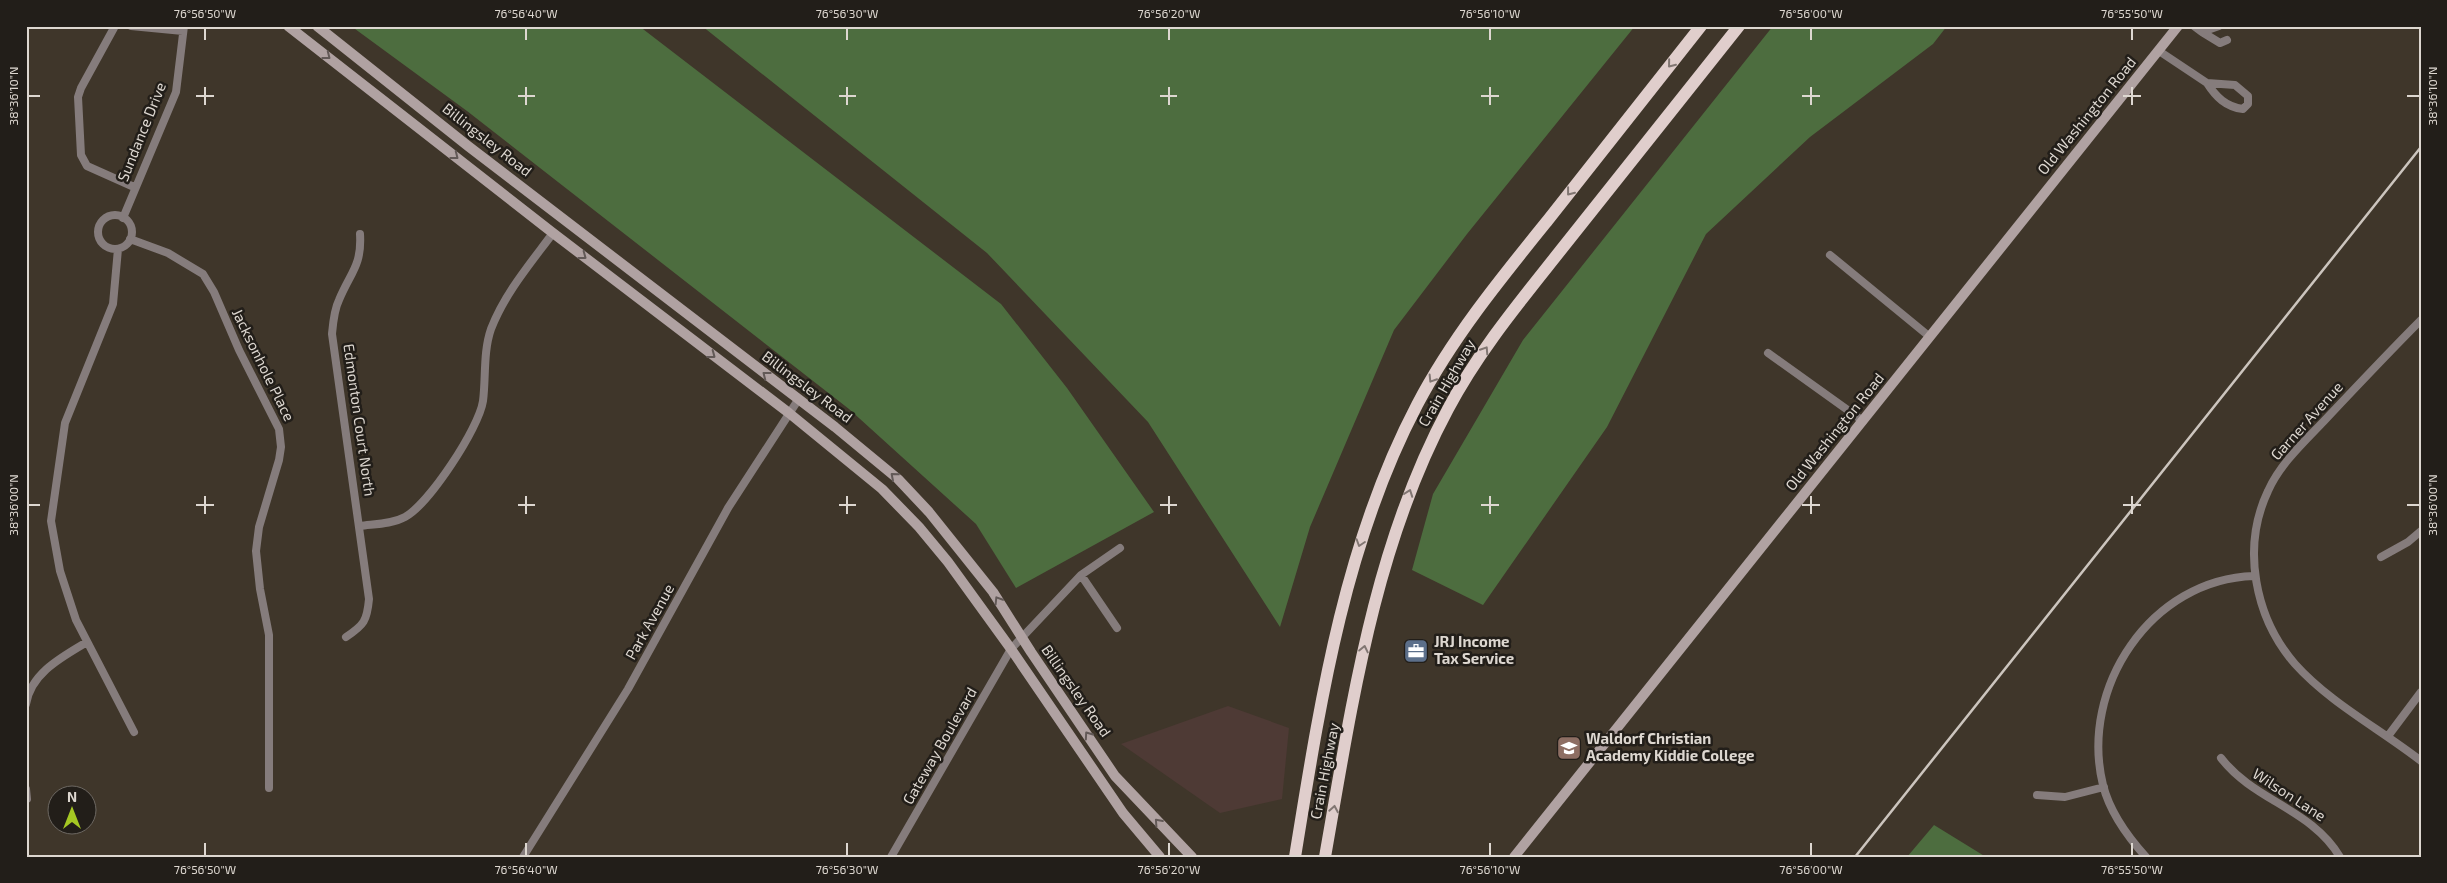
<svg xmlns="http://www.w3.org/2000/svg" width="2447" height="883" font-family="'Exo 2',sans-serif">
  <rect width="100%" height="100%" fill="#3f362a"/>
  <path fill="#4e3a35" d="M 1228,706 L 1289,728 L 1282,799 L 1220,813 L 1121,744 Z"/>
  <path fill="#4d6d3f" d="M 351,26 L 639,26 L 1001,304 L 1067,388 L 1154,512 L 1016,588 L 976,524 L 849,409 L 467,111 Z
    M 702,26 L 1635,26 L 1467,234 L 1394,330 L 1310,527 L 1280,627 L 1148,422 L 987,253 Z
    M 1773,26 L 1947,26 L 1933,44 L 1810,137 L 1706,234 L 1607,427 L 1483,605 L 1412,570 L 1433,494 L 1523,340 Z
    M 1934,825 L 1986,857 L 1907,857 Z"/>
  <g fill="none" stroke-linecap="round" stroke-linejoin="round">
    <path stroke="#857c7c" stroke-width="8" d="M 115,26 L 81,88 L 78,97 L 81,155 L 87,166 L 134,187
      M 131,26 L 183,31
      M 2194,26 L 2202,32 L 2219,26
      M 2202,32 L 2220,43 L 2227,40
      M 2159,51 L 2207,83
      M 2207,83 L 2235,85 L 2248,96 L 2248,104 L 2243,109 C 2226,107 2216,97 2207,83 Z
      M98 232a17 17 0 1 1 34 0a17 17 0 1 1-34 0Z
      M 123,218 L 176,92 L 184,26
      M 130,239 L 168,253 L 203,274 L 214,292 L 239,350 L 279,429 L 281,447 L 279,460 L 259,527 L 256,551 L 260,589 L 269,635 L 269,788
      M 118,249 L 113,304 L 65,423 L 51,521 L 60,571 L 76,620 L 134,732
      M 1830,255 L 1930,337
      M 2421,320 C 2388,353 2356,387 2324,421 C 2304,442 2280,464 2268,491 C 2241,548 2255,618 2295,664 C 2330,703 2380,729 2421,761
      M 1768,353 L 1863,421
      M 360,526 C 375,524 392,524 405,517 C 429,504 479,428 483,401 C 486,378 483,352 491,329 C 505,293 530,264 553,233
      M 2381,557 L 2408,542 L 2421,531
      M 1081,575 L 1117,628
      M 346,637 C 364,625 367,621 369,599 L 332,334 C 333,323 334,310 339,300 C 350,273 362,266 360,234
      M 26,704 C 31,673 62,657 87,642
      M 2388,736 L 2421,692
      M 2221,758 C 2254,801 2312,809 2340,857
      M 26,789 L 27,799
      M 2037,795 L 2065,797 L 2104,787
      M 523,857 L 628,689 L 728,508 L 798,400
      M 891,857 L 1011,649 L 1081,575 L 1120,548
      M 2146,857 C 2127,836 2110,813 2103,785 C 2079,688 2151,579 2254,576"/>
    <path stroke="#b0a2a2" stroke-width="10" d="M 288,26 L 553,233 L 789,413 L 882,489 L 919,527 L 948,562 L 1011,649 L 1123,813 L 1160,857
      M 317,26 L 468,146 L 835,427 L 898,479 L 929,512 L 993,592 L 1031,652 L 1115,776 L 1192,857
      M 1514,857 L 2178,26"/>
    <path stroke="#e0cecc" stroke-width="12" d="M 1295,857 C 1320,703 1344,544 1417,405 C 1452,338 1501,278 1548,220 C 1599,155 1650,91 1701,26
      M 1325,857 C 1352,704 1374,547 1448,409 C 1479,350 1523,298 1564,246 C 1622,173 1681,100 1739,26"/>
    <path stroke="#ccc5be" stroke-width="2.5" d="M 1855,857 L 2421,147"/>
  </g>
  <defs><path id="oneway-chevron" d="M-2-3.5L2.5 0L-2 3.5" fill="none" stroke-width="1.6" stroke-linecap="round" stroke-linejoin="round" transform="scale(1.25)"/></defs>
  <g stroke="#625957">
    <use href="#oneway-chevron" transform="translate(327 56) rotate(38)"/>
    <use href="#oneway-chevron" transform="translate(455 156) rotate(38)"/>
    <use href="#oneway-chevron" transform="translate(583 256) rotate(37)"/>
    <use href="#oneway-chevron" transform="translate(712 355) rotate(37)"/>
    <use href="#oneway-chevron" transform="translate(766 375) rotate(-142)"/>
    <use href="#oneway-chevron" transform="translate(894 476) rotate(-139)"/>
    <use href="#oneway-chevron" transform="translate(998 600) rotate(-122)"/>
    <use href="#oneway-chevron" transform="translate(1088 735) rotate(-125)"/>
    <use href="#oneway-chevron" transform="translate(1158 822) rotate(-132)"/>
  </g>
  <g stroke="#817672">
    <use href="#oneway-chevron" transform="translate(1671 64) rotate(129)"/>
    <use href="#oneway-chevron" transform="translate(1570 192) rotate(128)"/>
    <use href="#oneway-chevron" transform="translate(1485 350) rotate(-57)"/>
    <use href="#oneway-chevron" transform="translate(1432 379) rotate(122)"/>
    <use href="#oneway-chevron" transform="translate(1409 493) rotate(-70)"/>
    <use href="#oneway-chevron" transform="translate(1360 543) rotate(108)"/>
    <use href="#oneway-chevron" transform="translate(1364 649) rotate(-78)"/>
    <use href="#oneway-chevron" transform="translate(1334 809) rotate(-80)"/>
  </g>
  <path fill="none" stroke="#ddd7d0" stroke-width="2" d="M 205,28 L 205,40M 526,28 L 526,40M 847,28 L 847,40M 1169,28 L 1169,40M 1490,28 L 1490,40M 1811,28 L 1811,40M 2132,28 L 2132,40M 205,87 L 205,105M 526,87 L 526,105M 847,87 L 847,105M 1169,87 L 1169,105M 1490,87 L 1490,105M 1811,87 L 1811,105M 2132,87 L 2132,105M 28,96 L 40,96M 196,96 L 214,96M 518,96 L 535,96M 839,96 L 856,96M 1160,96 L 1177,96M 1481,96 L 1499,96M 1802,96 L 1820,96M 2123,96 L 2141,96M 2407,96 L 2420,96M 205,496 L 205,514M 526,496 L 526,514M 847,496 L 847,514M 1169,496 L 1169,514M 1490,496 L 1490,514M 1811,496 L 1811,514M 2132,496 L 2132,514M 28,505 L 40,505M 196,505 L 214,505M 518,505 L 535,505M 839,505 L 856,505M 1160,505 L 1177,505M 1481,505 L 1499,505M 1802,505 L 1820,505M 2123,505 L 2141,505M 2407,505 L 2420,505M 205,843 L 205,856M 526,843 L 526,856M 847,843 L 847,856M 1169,843 L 1169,856M 1490,843 L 1490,856M 1811,843 L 1811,856M 2132,843 L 2132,856"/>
  <defs>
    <symbol id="office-square" viewBox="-11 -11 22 22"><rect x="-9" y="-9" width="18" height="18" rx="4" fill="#5c6f8a" stroke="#221e19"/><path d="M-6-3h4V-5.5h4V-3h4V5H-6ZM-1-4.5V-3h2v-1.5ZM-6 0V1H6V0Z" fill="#fff"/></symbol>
    <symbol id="school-square" viewBox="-11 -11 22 22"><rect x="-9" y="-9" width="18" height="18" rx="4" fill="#8d6e63" stroke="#221e19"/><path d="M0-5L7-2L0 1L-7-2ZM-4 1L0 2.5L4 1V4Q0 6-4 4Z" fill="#fff"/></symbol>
  </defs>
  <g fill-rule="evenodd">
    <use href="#office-square" x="1402" y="637" width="28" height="28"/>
    <use href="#school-square" x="1555" y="734" width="28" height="28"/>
  </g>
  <g text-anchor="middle" stroke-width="5" stroke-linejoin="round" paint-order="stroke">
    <g font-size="15" fill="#ddd7d0" stroke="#221e19">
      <text transform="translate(2087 116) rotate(-51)" y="5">Old Washington Road</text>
      <text transform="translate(142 132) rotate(-68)" y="5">Sundance Drive</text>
      <text transform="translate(487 140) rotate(38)" y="5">Billingsley Road</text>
      <text transform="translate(263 365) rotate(64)" y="5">Jacksonhole Place</text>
      <text transform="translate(1447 383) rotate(-60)" y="5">Crain Highway</text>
      <text transform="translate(807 387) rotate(37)" y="5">Billingsley Road</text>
      <text transform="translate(359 420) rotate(82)" y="5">Edmonton Court North</text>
      <text transform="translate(2307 421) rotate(-48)" y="5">Garner Avenue</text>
      <text transform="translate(1835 432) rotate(-51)" y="5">Old Washington Road</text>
      <text transform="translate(650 622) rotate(-61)" y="5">Park Avenue</text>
      <text transform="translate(1076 691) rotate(55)" y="5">Billingsley Road</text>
      <text transform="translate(940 746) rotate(-60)" y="5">Gateway Boulevard</text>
      <text transform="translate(1325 771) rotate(-79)" y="5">Crain Highway</text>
      <text transform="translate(2289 795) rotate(33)" y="5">Wilson Lane</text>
    </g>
    <g font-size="15" font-weight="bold" fill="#ddd7d0" stroke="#221e19" text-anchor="start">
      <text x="1434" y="647">JRJ Income<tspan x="1434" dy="17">Tax Service</tspan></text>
      <text x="1586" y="744">Waldorf Christian<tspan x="1586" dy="17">Academy Kiddie College</tspan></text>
    </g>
  </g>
  <rect width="2447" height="883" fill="none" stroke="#221e19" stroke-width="55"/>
  <g transform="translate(72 810)"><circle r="24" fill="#221e19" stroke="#6d6862"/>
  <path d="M0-4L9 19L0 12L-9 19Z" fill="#a5c823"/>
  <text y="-8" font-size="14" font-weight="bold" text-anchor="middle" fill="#ddd7d0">N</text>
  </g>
  <rect x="28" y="28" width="2392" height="828" fill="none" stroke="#ddd7d0" stroke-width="2"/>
  <g font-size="12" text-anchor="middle" fill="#ddd7d0">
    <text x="205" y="18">76°56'50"W</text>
    <text x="526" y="18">76°56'40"W</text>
    <text x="847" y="18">76°56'30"W</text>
    <text x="1169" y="18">76°56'20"W</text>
    <text x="1490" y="18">76°56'10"W</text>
    <text x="1811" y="18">76°56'00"W</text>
    <text x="2132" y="18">76°55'50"W</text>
    <text transform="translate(14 96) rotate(-90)" y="4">38°36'10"N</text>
    <text transform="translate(2433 96) rotate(-90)" y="4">38°36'10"N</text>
    <text transform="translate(14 505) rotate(-90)" y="4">38°36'00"N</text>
    <text transform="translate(2433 505) rotate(-90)" y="4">38°36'00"N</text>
    <text x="205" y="874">76°56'50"W</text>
    <text x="526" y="874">76°56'40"W</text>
    <text x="847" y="874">76°56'30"W</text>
    <text x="1169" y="874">76°56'20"W</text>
    <text x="1490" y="874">76°56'10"W</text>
    <text x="1811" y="874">76°56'00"W</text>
    <text x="2132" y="874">76°55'50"W</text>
  </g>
</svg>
